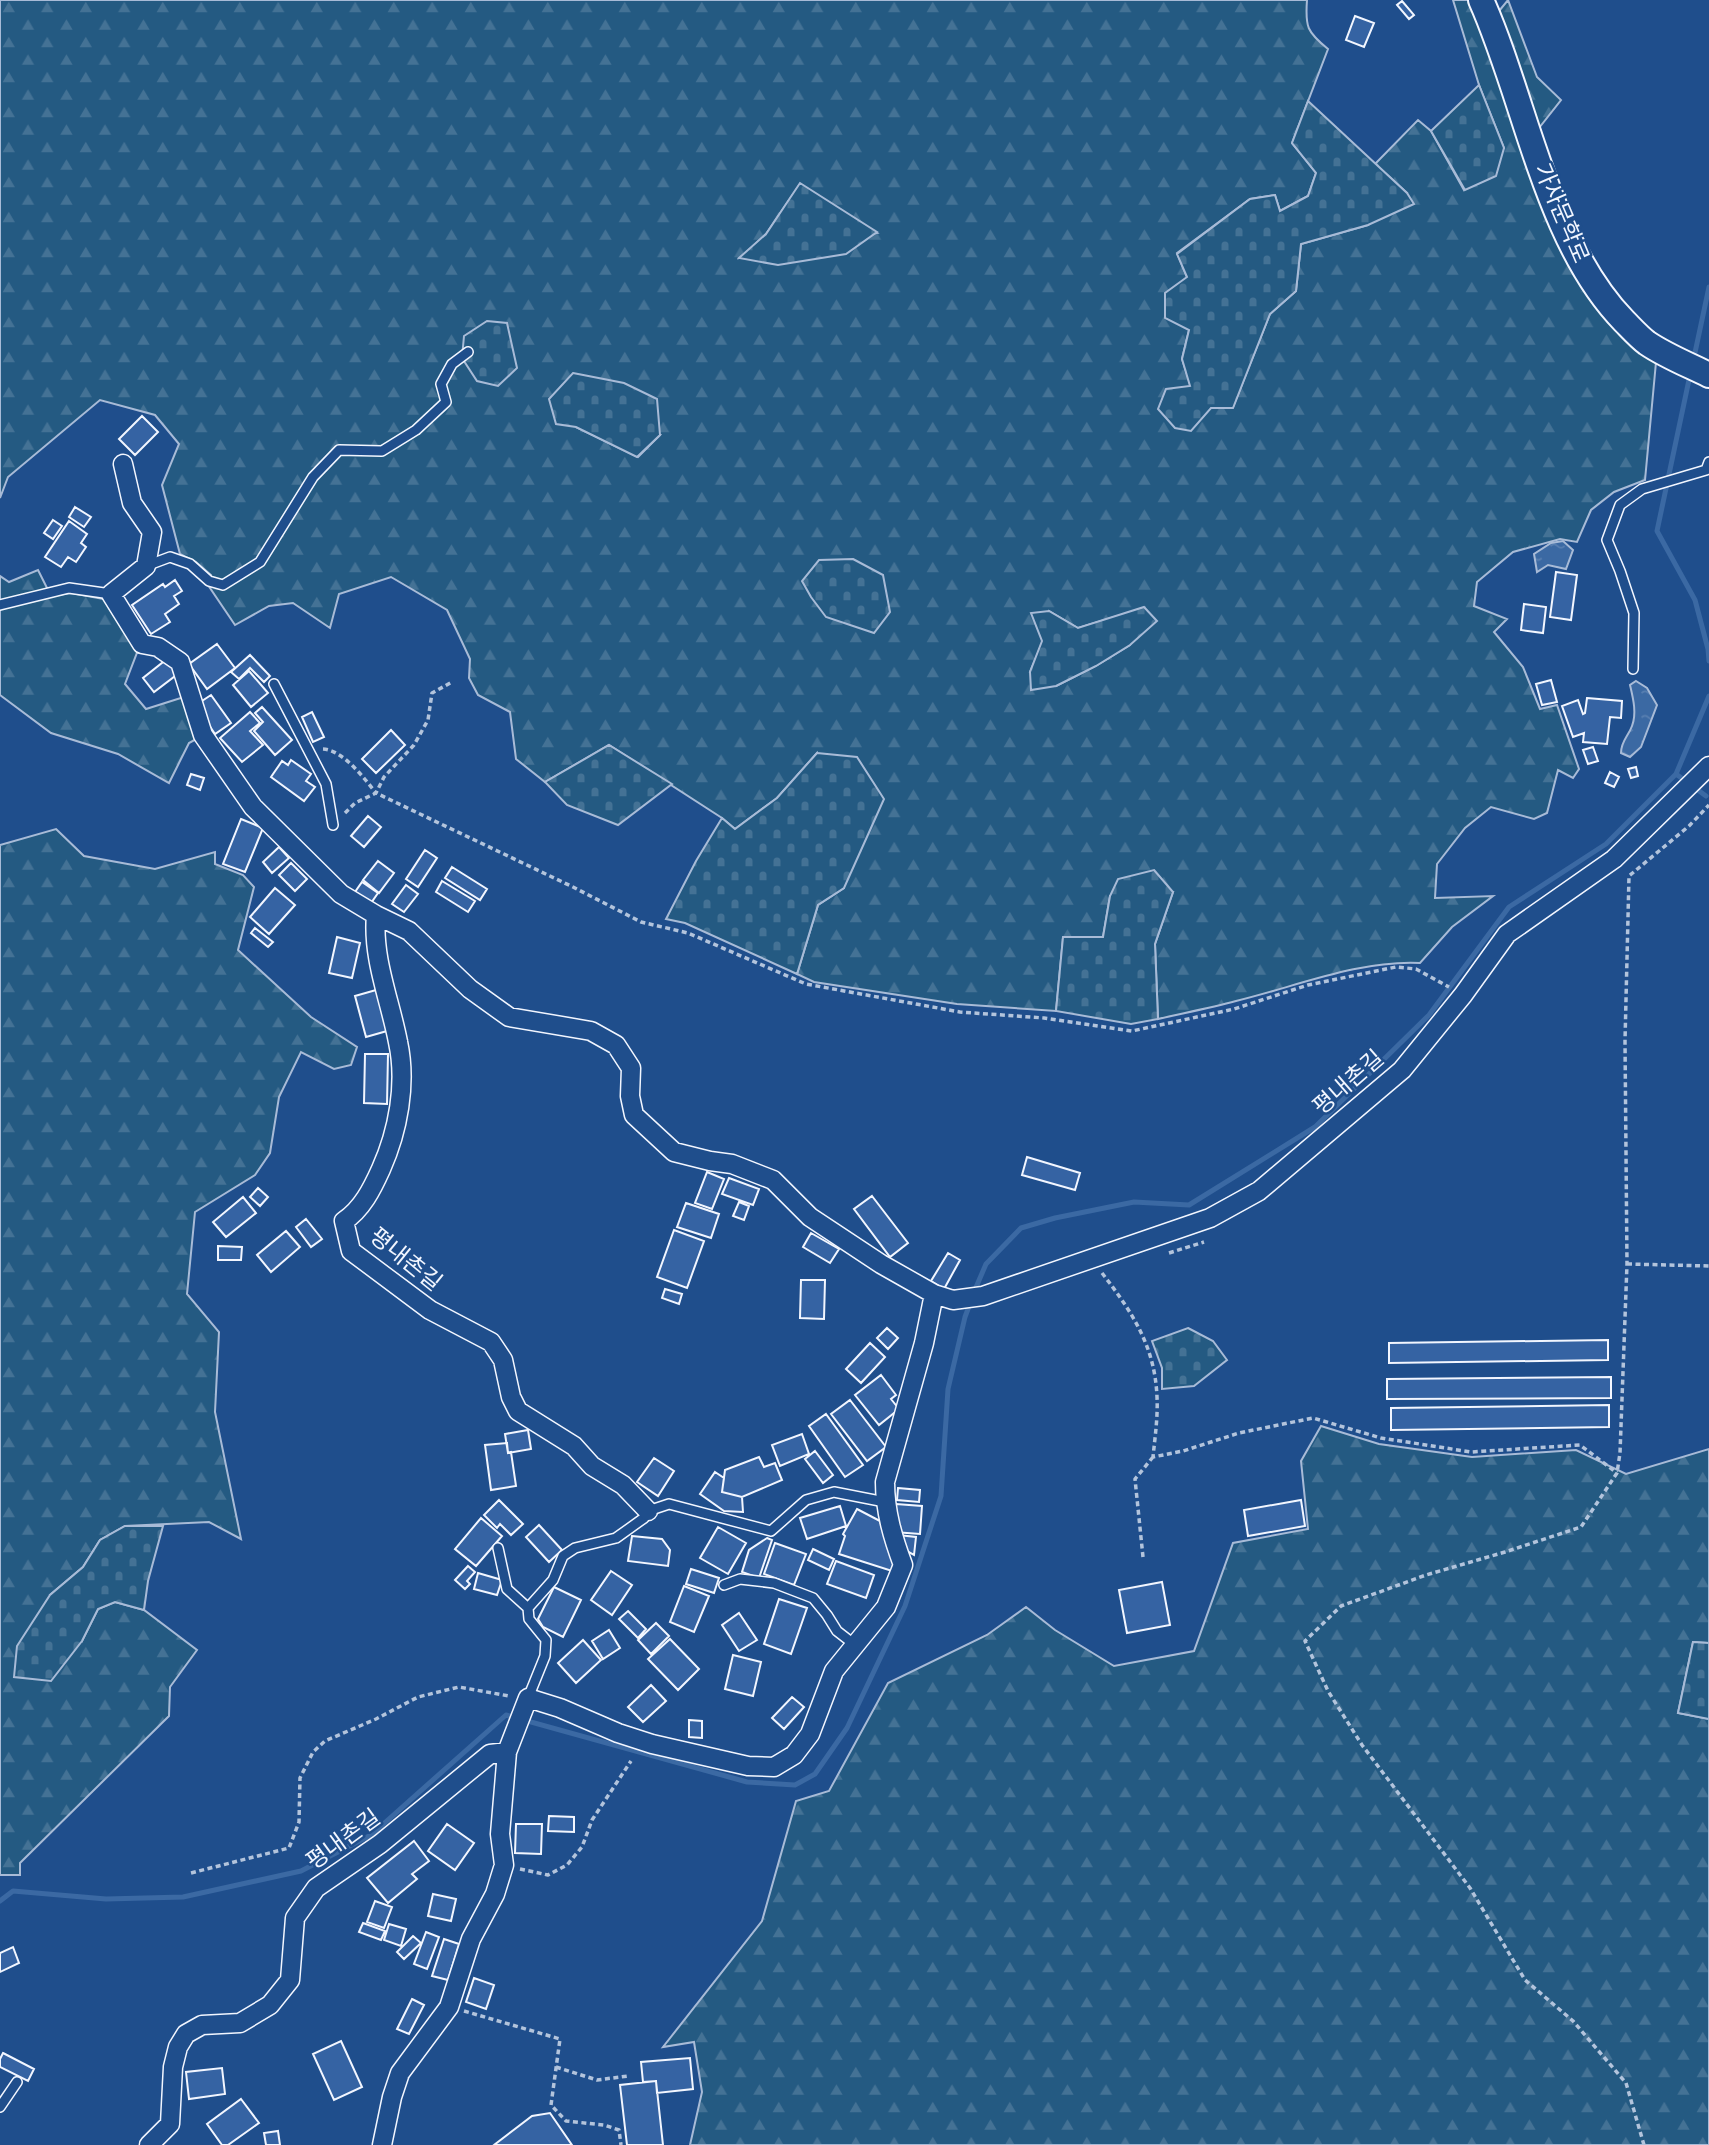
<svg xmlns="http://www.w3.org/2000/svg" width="1709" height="2145" font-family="'Space Grotesk','Noto Sans KR',sans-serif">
  <defs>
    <pattern id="forest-firs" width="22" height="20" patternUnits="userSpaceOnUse" patternTransform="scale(1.75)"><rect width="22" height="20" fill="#245a82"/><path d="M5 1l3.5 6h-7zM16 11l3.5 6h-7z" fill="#447295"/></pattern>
    <pattern id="cemetery-stones" width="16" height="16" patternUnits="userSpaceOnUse" patternTransform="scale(1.75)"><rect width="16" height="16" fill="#245a82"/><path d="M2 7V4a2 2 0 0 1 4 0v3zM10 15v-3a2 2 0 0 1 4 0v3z" fill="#447295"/></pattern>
    <pattern id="water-ripples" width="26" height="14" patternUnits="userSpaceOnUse" patternTransform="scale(1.75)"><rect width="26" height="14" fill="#3b69a3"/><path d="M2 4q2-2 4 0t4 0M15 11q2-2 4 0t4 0" fill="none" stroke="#587fb1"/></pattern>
  </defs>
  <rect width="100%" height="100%" fill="#1f4e8c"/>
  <path fill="url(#forest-firs)" stroke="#a8bbd7" stroke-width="2" fill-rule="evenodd" d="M 0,0 L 1307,0 C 1305,27 1307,32 1328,49 L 1292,143 L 1316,173 L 1308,196 L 1280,211 L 1275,195 L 1250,199 L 1177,253 L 1187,277 L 1189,330 L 1182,359 L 1191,387 L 1211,408 L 1233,407 L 1270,314 L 1296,291 L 1301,244 L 1368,225 L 1407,193 L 1375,164 L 1418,120 L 1431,131 L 1464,190 L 1504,148 L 1479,85 L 1453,0 L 1470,0 L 1572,261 L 1656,362 L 1645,480 L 1614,492 L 1591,510 L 1577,542 L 1560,539 L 1513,552 L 1477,582 L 1474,606 L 1507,619 L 1494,632 L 1523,667 L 1540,709 L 1557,705 L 1579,769 L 1573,778 L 1558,770 L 1547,813 L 1534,819 L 1491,807 L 1465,828 L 1437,864 L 1435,898 L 1493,896 L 1452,927 L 1420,963 C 1358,960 1295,987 1236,1001 C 1210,1008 1184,1013 1158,1019 L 1155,944 L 1173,892 L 1110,896 L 1103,937 L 1063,938 L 1056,1011 L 957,1004 L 814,982 L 797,974 L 818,905 L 844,888 L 817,753 L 777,798 L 735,829 L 722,818 L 609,745 L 545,782 L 516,759 L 510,712 L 478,695 L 469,678 L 470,659 L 447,610 L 391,577 L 339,594 L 330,628 L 293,603 L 269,606 L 235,625 L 208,585 L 211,575 L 196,562 L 180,554 L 162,485 L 179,444 L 155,415 L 100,400 L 8,477 L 0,498 ZM 800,184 L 877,233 L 740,258 L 766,234 ZM 576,427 L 660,435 L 638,457 ZM 1144,608 L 1130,645 L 1096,666 L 1056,686 L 1030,672 L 1043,641 L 1049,611 L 1078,628 Z
    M 1508,0 L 1537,77 L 1561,100 L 1539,128 L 1499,11 Z
    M 38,570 L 51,596 L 71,593 L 109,600 L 138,650 L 125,684 L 146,709 L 187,696 L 200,737 L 189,743 L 169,783 L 118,754 L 51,733 L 0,695 L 0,576 L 9,582 Z
    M 56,829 L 84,856 L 155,869 L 215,852 L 215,864 L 243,875 L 254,887 L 238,950 L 311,1017 L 357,1047 L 351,1065 L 334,1069 L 301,1052 L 279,1097 L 270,1153 L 255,1175 L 195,1212 L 187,1294 L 219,1332 L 215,1412 L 241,1539 L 209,1522 L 125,1526 L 100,1540 L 83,1567 L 50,1595 L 82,1641 L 98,1609 L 115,1602 L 144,1610 L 197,1650 L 170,1687 L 169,1716 L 20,1863 L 20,1875 L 0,1875 L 0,845 Z
    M 1321,1426 L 1379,1444 L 1472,1457 L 1576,1450 L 1626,1474 L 1709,1449 L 1709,1643 L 1693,1642 L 1678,1713 L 1709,1719 L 1709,2145 L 690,2145 L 702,2092 L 694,2042 L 663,2047 L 762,1921 L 796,1801 L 829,1791 L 888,1683 L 987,1635 L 1026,1607 L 1055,1630 L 1114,1666 L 1194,1651 L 1233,1543 L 1308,1529 L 1301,1461 Z"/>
  <path fill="url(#cemetery-stones)" stroke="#a8bbd7" stroke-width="2" d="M 1479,85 L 1504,148 L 1496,176 L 1465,190 L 1431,131 Z
    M 1308,101 L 1407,193 L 1414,204 L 1368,225 L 1301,244 L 1296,291 L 1270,314 L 1233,408 L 1211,408 L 1191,431 L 1175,428 L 1158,409 L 1166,389 L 1190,386 L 1182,359 L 1189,330 L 1165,318 L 1165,293 L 1187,277 L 1177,254 L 1250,199 L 1275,195 L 1280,211 L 1308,196 L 1316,173 L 1292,143 Z
    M 800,183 L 877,232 L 846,254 L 778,265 L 739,258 L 766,234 Z
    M 487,321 L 507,323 L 517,368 L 498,386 L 477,381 L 462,358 L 464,336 Z
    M 573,373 L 624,383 L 657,399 L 660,435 L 637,457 L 576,427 L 556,424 L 549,399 Z
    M 853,559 L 883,575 L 890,612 L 874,633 L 826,617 L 811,597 L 802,581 L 819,560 Z
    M 1144,607 L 1157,621 L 1130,645 L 1096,666 L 1056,686 L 1031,690 L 1030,672 L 1042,641 L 1031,613 L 1049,611 L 1078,628 Z
    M 609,745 L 672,784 L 618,825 L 567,805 L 545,782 Z
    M 817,753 L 857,757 L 884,799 L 844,888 L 818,905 L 797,974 L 685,923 L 666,919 L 696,861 L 722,818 L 735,829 L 777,798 Z
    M 1154,870 L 1173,892 L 1155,944 L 1158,1019 L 1131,1024 L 1056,1011 L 1063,937 L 1103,937 L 1110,896 L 1118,879 Z
    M 1188,1328 L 1213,1341 L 1227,1360 L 1194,1386 L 1162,1389 L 1162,1368 L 1152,1341 Z
    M 125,1526 L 163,1526 L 148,1581 L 144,1610 L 115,1602 L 98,1609 L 82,1641 L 51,1681 L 14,1677 L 17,1646 L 50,1595 L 83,1567 L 100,1540 Z
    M 1693,1642 L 1709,1643 L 1709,1719 L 1678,1713 Z"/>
  <path fill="url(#water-ripples)" stroke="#a8bbd7" stroke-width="2" d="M 1563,541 L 1573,550 L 1566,569 L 1548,565 L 1537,572 L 1534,554 L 1551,543 Z
    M 1636,681 L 1647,688 L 1657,705 L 1641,747 L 1630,757 L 1621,753 C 1621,741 1628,737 1632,726 C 1637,713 1633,698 1630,685 Z"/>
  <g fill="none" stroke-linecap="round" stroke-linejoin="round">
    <path stroke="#3b69a3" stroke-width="5" d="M 1693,362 L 1709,287
      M 1690,375 L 1657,531 L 1695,600 L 1708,649 L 1709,661
      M 1676,774 L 1706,796
      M 974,1292 L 986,1264 L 1021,1228 L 1055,1218 L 1134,1202 L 1189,1205 L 1315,1127 L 1429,1015 L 1509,907 L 1606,844 L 1676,774 L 1709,696
      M 0,1901 L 13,1891 L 106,1899 L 183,1897 L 301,1871 L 371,1835 L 506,1715 L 747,1782 L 795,1785 L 815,1774 L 847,1728 L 905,1606 L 941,1496 L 948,1389 L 965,1317 L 971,1301"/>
  </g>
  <path fill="#3563a3" stroke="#f2f6ff" stroke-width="2" d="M 1402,1 L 1414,15 L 1409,19 L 1397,5 Z
    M 1355,16 L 1374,23 L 1364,47 L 1346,40 Z
    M 142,416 L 158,432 L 135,455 L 119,439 Z
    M 75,507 L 91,517 L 84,527 L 69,517 Z
    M 53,520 L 62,526 L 53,539 L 44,533 Z
    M 69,521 L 87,534 L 81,543 L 86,547 L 76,562 L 68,557 L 61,567 L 45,557 Z
    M 1556,572 L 1577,575 L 1571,620 L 1550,617 Z
    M 175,580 L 182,591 L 174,596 L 179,604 L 165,614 L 170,622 L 151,634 L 132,605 L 163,584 L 165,587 Z
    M 1524,604 L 1546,607 L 1543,633 L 1521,630 Z
    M 217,644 L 235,668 L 207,689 L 189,664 Z
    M 250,655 L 270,676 L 264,682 L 250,668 L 239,679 L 231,672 Z
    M 167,659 L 179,673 L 154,692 L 143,678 Z
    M 249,671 L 268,693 L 251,707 L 233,685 Z
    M 1551,680 L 1557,702 L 1542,705 L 1536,684 Z
    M 211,695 L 231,723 L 215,734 L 203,716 L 199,703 Z
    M 1587,698 L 1622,701 L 1621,718 L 1610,717 L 1607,744 L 1583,742 L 1584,733 L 1573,737 L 1562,706 L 1578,700 L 1583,714 L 1585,713 Z
    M 262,707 L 292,740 L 275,755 L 254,731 L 263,722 L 255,713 Z
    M 250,712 L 260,723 L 250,731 L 263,745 L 242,762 L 220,738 Z
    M 312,712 L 324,737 L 313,742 L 302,717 Z
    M 391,730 L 405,745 L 376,773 L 362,759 Z
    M 1593,747 L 1598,761 L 1588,764 L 1583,750 Z
    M 291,760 L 311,774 L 306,781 L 315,787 L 304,801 L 271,777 L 282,761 L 288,765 Z
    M 1636,767 L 1638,776 L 1631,778 L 1628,769 Z
    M 1610,772 L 1619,777 L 1614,787 L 1605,783 Z
    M 191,774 L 204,778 L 200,790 L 187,785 Z
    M 368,816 L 381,827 L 364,847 L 351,836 Z
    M 241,819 L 263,828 L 245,872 L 223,864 Z
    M 279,847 L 289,858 L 272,873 L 263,862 Z
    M 425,850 L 437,858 L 418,887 L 406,879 Z
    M 378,861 L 394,873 L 379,893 L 363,880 Z
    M 291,863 L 307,879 L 295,891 L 279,875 Z
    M 452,867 L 487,889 L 480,900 L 445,878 Z
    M 442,881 L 475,901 L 468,912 L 436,892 Z
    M 362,882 L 378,893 L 371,903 L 355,892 Z
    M 406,885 L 418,894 L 404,912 L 392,904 Z
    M 275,888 L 295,905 L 269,934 L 250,917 Z
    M 255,928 L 273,942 L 268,947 L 251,933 Z
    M 337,937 L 360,943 L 352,978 L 329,973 Z
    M 376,990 L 387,1031 L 366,1037 L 355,996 Z
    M 365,1054 L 388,1054 L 387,1104 L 364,1103 Z
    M 1027,1157 L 1080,1173 L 1075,1190 L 1022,1175 Z
    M 707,1172 L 724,1179 L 712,1209 L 695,1203 Z
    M 729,1178 L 759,1189 L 753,1205 L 722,1194 Z
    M 258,1188 L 268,1197 L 260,1206 L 250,1197 Z
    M 872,1196 L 908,1243 L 890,1257 L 854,1209 Z
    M 243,1197 L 256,1213 L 226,1237 L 213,1222 Z
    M 739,1202 L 749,1206 L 744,1220 L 733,1216 Z
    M 686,1203 L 719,1214 L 711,1238 L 677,1227 Z
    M 306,1219 L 322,1239 L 311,1247 L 296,1227 Z
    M 674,1230 L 704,1241 L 687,1288 L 657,1277 Z
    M 286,1231 L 300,1247 L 271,1272 L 257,1255 Z
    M 811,1233 L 839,1249 L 830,1263 L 803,1247 Z
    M 218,1246 L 242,1247 L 241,1260 L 218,1260 Z
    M 948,1253 L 960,1260 L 944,1289 L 931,1281 Z
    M 801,1280 L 825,1280 L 824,1319 L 800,1318 Z
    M 665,1289 L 682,1294 L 679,1304 L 662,1298 Z
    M 887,1328 L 898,1338 L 888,1349 L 877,1338 Z
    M 1608,1340 L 1608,1360 L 1389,1363 L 1389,1343 Z
    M 870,1343 L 885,1357 L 861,1383 L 846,1369 Z
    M 881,1375 L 896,1395 L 891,1399 L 899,1409 L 879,1425 L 855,1395 Z
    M 1611,1377 L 1611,1398 L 1387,1399 L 1387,1379 Z
    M 850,1400 L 886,1447 L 867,1461 L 831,1414 Z
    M 1609,1405 L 1609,1427 L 1391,1430 L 1391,1408 Z
    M 826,1414 L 863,1465 L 845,1477 L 809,1426 Z
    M 528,1430 L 531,1449 L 508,1453 L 505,1434 Z
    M 802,1434 L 809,1454 L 780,1466 L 772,1445 Z
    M 507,1443 L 508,1453 L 511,1452 L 516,1486 L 491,1490 L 485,1445 Z
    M 815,1451 L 833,1475 L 823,1483 L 805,1459 Z
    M 759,1457 L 764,1467 L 775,1463 L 782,1480 L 742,1497 L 722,1492 L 725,1470 Z
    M 654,1458 L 674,1471 L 658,1496 L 637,1482 Z
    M 715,1472 L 724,1478 L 722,1492 L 742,1497 L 743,1512 L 724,1511 L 700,1494 Z
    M 898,1488 L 920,1490 L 919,1502 L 897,1500 Z
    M 499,1500 L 523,1524 L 511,1535 L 500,1524 L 497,1528 L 484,1515 Z
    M 1301,1500 L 1305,1526 L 1248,1536 L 1244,1510 Z
    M 896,1504 L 922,1506 L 920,1534 L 894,1532 Z
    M 840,1506 L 846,1526 L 807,1539 L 800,1518 Z
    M 857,1509 L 880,1521 L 888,1549 L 894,1558 L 892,1571 L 839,1554 L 845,1536 L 843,1534 Z
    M 481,1518 L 502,1536 L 476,1566 L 455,1549 Z
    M 539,1525 L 562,1550 L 549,1562 L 526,1537 Z
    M 718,1527 L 746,1543 L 728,1574 L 700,1558 Z
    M 898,1535 L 916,1537 L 914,1555 L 903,1549 Z
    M 632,1536 L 662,1539 L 670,1550 L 668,1566 L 628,1561 Z
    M 767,1538 L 772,1540 L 759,1578 L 742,1572 L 749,1550 Z
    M 775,1543 L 806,1554 L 794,1585 L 764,1574 Z
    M 813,1549 L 834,1559 L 829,1570 L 808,1560 Z
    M 836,1561 L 874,1575 L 866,1598 L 827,1584 Z
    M 468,1566 L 475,1572 L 467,1581 L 470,1584 L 465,1589 L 455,1580 Z
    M 691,1569 L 719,1578 L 714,1593 L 686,1584 Z
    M 611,1571 L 632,1585 L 612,1615 L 591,1600 Z
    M 478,1573 L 502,1580 L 497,1595 L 474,1589 Z
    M 1162,1582 L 1170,1625 L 1127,1633 L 1119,1590 Z
    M 684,1586 L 709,1596 L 694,1632 L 670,1622 Z
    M 554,1587 L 581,1600 L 563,1637 L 543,1627 L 538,1619 Z
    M 779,1599 L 807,1608 L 791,1654 L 764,1644 Z
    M 628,1611 L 646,1629 L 638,1638 L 619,1619 Z
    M 739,1613 L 757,1640 L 739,1651 L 722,1625 Z
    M 656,1623 L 669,1636 L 651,1654 L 638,1640 Z
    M 609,1630 L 620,1648 L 603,1659 L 592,1641 Z
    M 670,1639 L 699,1669 L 678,1690 L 648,1659 Z
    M 583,1640 L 601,1660 L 576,1683 L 558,1663 Z
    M 733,1655 L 761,1662 L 753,1696 L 725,1689 Z
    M 651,1685 L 666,1701 L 643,1722 L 628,1707 Z
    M 792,1697 L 804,1707 L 784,1729 L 772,1718 Z
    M 689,1720 L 702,1721 L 702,1738 L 689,1737 Z
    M 549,1816 L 574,1817 L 574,1832 L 548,1831 Z
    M 447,1824 L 474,1843 L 455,1870 L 428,1851 Z
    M 516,1824 L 542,1824 L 541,1854 L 515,1853 Z
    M 414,1841 L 429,1861 L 412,1874 L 417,1879 L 388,1903 L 367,1878 Z
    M 433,1894 L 456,1899 L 451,1921 L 428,1916 Z
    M 375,1901 L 392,1907 L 384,1928 L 367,1922 Z
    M 363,1923 L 385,1931 L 381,1940 L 359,1932 Z
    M 389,1924 L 406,1929 L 401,1946 L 384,1940 Z
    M 426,1932 L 439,1937 L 427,1969 L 414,1964 Z
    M 413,1936 L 421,1943 L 404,1959 L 397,1952 Z
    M 444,1939 L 459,1944 L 448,1980 L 432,1976 Z
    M 13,1947 L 19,1963 L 0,1972 L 0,1953 Z
    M 474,1978 L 494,1985 L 486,2009 L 466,2002 Z
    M 412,1999 L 424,2005 L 409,2034 L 397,2029 Z
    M 341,2041 L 362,2087 L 334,2100 L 313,2054 Z
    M 3,2053 L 34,2069 L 28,2081 L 0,2067 L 0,2059 Z
    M 690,2058 L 693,2089 L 657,2093 L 656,2081 L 643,2082 L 641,2062 Z
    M 222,2068 L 225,2094 L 189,2099 L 186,2072 Z
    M 656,2081 L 663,2145 L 627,2145 L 620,2085 Z
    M 241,2099 L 259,2123 L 228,2145 L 222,2145 L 207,2124 Z
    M 550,2113 L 572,2145 L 494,2145 L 532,2116 Z
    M 278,2131 L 280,2145 L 266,2145 L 264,2133 Z"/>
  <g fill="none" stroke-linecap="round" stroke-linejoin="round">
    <defs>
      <path id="service" d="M 146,566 L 170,557 L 190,564 L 209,581 L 223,585 L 260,562 L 313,477 L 339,450 L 382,451 L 416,430 L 446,402 L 441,384 L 452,364 L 468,352
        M 0,605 L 69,588 L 111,594
        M 1633,669 L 1634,613 L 1620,571 L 1607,540 L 1620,505 L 1642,489 L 1706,470 L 1709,462
        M 274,684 L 326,784 L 333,825
        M 498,1548 L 507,1589 L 528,1608
        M 724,1585 L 740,1579 L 774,1583 L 813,1598 L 827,1615 L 837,1631 L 855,1645
        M 528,1698 L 545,1656 L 546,1640 L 529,1619 L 528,1608 L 553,1580 L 563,1556 L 575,1548 L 616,1538 L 644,1518 L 648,1511 L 669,1504 L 771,1531 L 806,1500 L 834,1492 L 885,1502
        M 0,2107 L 17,2082"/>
      <path id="minor" d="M 123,464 L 132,503 L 152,532 L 146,566 L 111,594 L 142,644 L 158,647 L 180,662 L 203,735 L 253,807 L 341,894 L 376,915 L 409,931 L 470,989 L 509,1017 L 591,1031 L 616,1045 L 631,1068 L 630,1096 L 634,1115 L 674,1152 L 710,1161 L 732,1164 L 773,1180 L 810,1217 L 881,1264 L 934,1294 L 953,1300 L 983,1296 L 1210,1218 L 1259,1191 L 1402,1070 L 1463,995 L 1507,934 L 1614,859 L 1709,766
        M 376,915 C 372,958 390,1000 398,1042 C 407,1084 398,1131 381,1169 C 372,1189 362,1209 344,1221 L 351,1251 L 430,1310 L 491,1342 L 503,1360 L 511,1397 L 518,1411 L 574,1446 L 592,1466 L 623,1485 L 648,1511
        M 149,2145 L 170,2124 L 173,2067 L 178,2047 L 186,2034 L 202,2025 L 240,2023 L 270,2005 L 290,1980 L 295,1918 L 316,1888 L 380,1844 L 490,1754 L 507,1752
        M 382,2145 L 392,2097 L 400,2073 L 449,2007 L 471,1939 L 495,1894 L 504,1865 L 500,1834 L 507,1752 L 528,1698 L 560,1708 L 618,1733 L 652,1744 L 748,1766 L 774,1767 L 794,1755 L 810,1734 L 834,1671 L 886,1607 L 903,1565 C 893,1538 885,1512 885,1482 L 924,1343 L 934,1294"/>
      <path id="secondary" d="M 1481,0 C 1526,100 1546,241 1624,321 C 1631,328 1639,337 1647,343 C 1666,356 1689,365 1709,375"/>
    </defs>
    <use href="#service" stroke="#f2f6ff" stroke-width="12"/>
    <use href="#minor" stroke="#f2f6ff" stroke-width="21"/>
    <use href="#secondary" stroke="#f2f6ff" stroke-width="28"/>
    <path stroke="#b3c4dc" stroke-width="3.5" stroke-dasharray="5 3.5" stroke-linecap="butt" d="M 323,749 C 343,750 364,778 376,793 L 384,777 L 414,745 L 428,720 L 432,693 L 452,682
      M 345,813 L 355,803 L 376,793 L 573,887 L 641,922 L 688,933 L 806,984 L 960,1012 L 1044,1018 L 1132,1031 L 1234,1009 L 1308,985 L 1396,967 L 1416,969 L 1449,987
      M 1169,1253 L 1204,1242
      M 1627,1264 L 1709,1266
      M 1102,1273 C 1132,1312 1155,1346 1157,1397 C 1158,1417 1155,1437 1153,1457 L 1183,1451 L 1239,1433 L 1313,1418 L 1381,1438 L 1471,1452 L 1580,1445 L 1617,1473
      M 1143,1557 L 1135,1479 L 1153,1457
      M 520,1869 L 548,1875 L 567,1865 L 582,1847 L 592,1820 L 631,1761
      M 191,1873 L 289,1848 L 299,1822 L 300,1778 L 313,1752 L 325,1741 L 376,1719 L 418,1697 L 459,1687 L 509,1696
      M 464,2011 L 560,2039 L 551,2105 L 566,2121 L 604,2125 L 619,2130 L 621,2145
      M 556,2067 L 597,2080 L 628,2076
      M 1644,2145 L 1626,2083 L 1573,2021 L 1525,1980 L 1470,1888 L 1362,1745 L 1328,1691 L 1305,1641 L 1341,1606 L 1426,1575 L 1505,1552 L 1581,1527 L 1617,1473 L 1620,1453 L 1627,1264 L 1625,1041 L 1629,876 L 1689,826 L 1709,805"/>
    <use href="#service" stroke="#1f4e8c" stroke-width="9"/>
    <use href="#minor" stroke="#1f4e8c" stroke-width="18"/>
    <use href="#secondary" stroke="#1f4e8c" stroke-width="24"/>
  </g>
  <g text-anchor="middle" stroke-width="5" stroke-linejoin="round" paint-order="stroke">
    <g font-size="23" fill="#f2f6ff" stroke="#1f4e8c">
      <text transform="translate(1562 213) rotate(67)" y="8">가사문학로</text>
      <text transform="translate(1348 1082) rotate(-41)" y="8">평내촌길</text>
      <text transform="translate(406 1259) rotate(39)" y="8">평내촌길</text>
      <text transform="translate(343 1839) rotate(-36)" y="8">평내촌길</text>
    </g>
  </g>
</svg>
